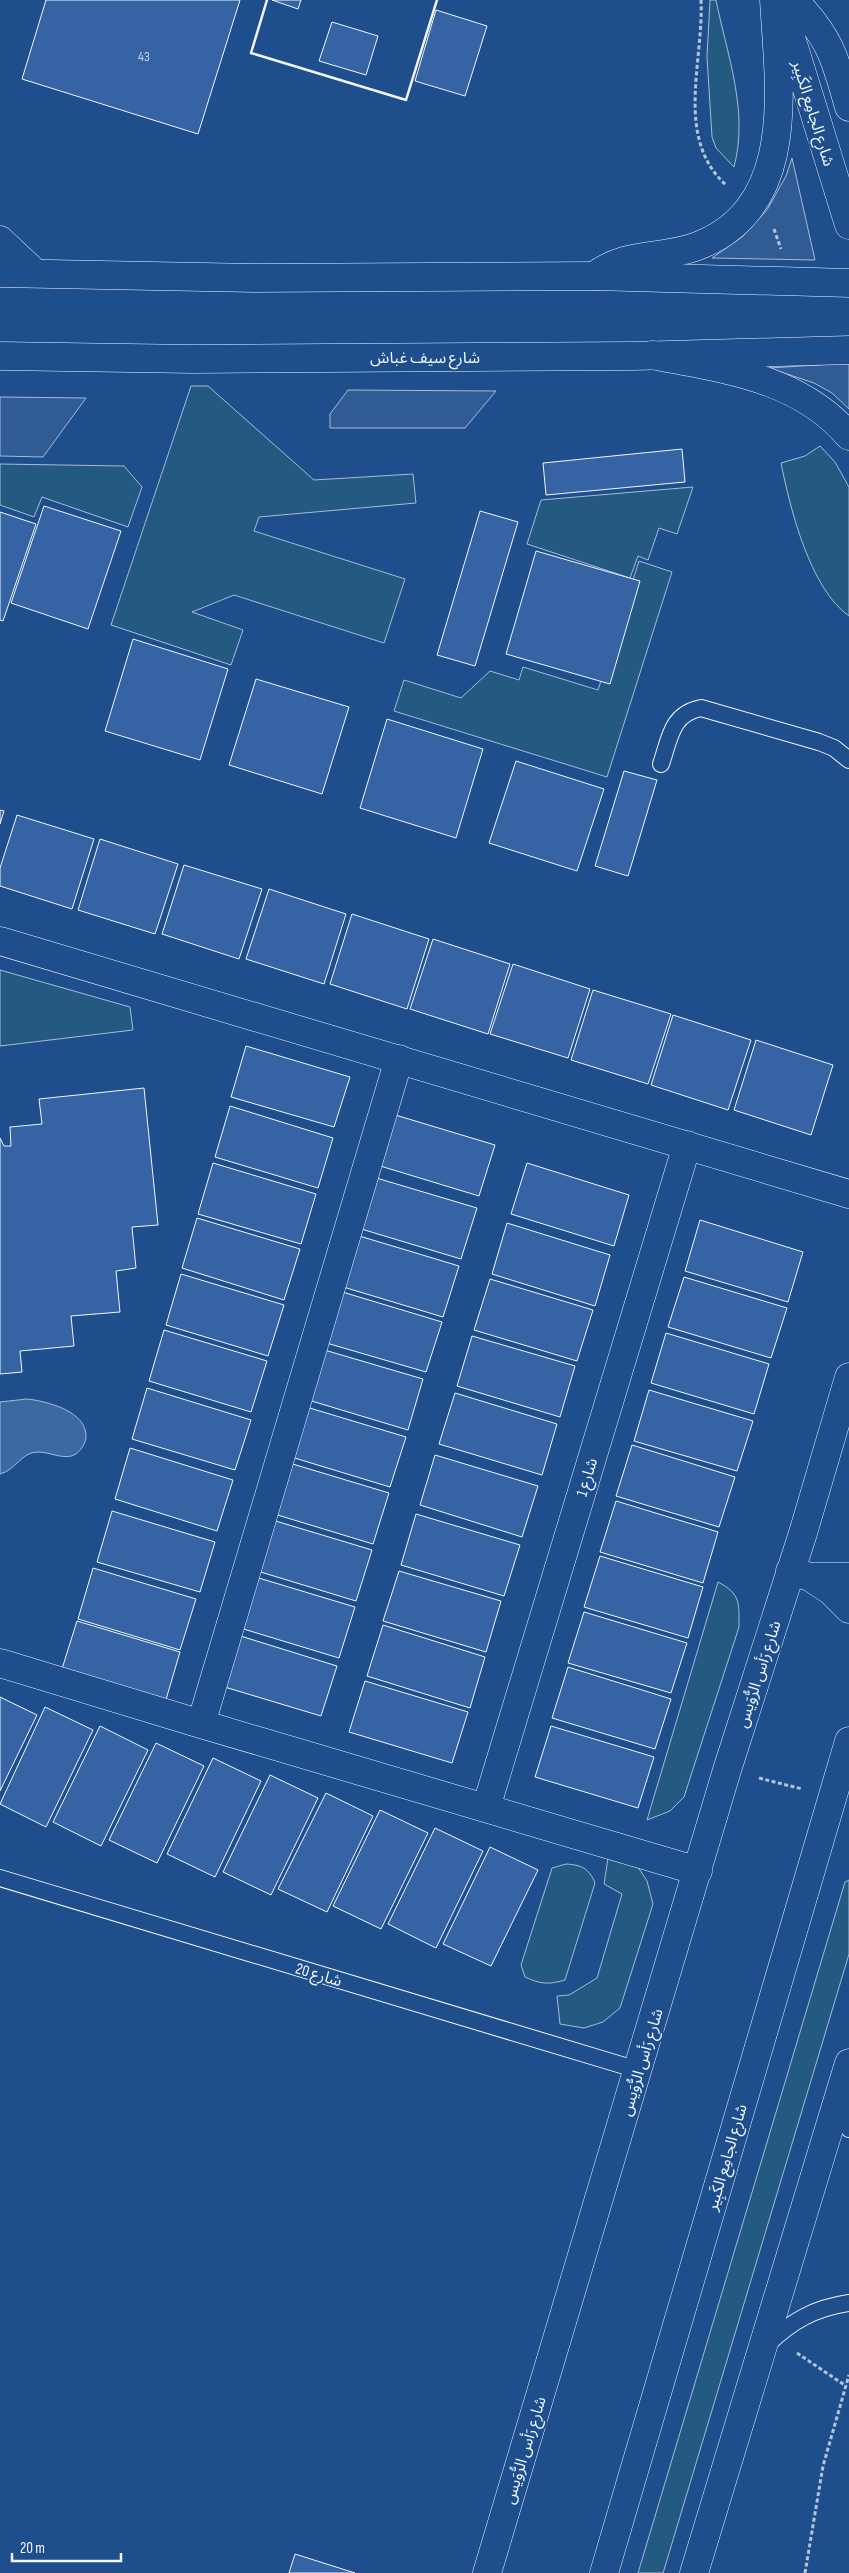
<svg xmlns="http://www.w3.org/2000/svg" width="849" height="2573" font-family="'Sofia Sans Condensed','Noto Sans Arabic',sans-serif">
  <rect width="100%" height="100%" fill="#1f4e8c"/>
  <path fill="#245a82" stroke="#a8bbd7" d="M 710,0 L 716,0 C 727,55 749,111 734,167 L 716,148 L 712,137 L 707,57 Z
    M 191,386 L 208,386 L 314,480 L 413,474 L 416,503 L 259,517 L 254,531 L 405,579 L 384,643 L 234,595 L 192,612 L 243,630 L 231,665 L 111,625 Z
    M 820,446 L 835,462 L 849,487 L 849,616 C 810,589 790,508 781,463 L 805,456 Z
    M 0,464 L 124,466 L 142,487 L 128,527 L 42,497 L 34,517 L 0,505 Z
    M 693,487 L 677,534 L 659,528 L 648,560 L 638,556 L 630,578 L 527,544 L 541,500 Z
    M 639,561 L 672,572 L 607,777 L 394,711 L 404,680 L 461,698 L 490,671 L 519,680 L 523,667 L 598,690 Z
    M 0,970 L 130,1007 L 133,1030 L 0,1046 Z
    M 718,1582 C 741,1594 739,1603 739,1627 L 684,1797 L 670,1811 L 647,1820 Z
    M 608,1858 L 638,1867 L 647,1881 L 653,1904 L 620,2008 L 603,2022 L 584,2028 L 560,2024 L 557,1996 L 569,1995 L 597,1978 L 622,1894 L 604,1884 Z
    M 566,1864 C 581,1865 589,1868 595,1883 L 565,1980 C 548,1985 540,1984 525,1977 L 521,1965 L 552,1868 Z
    M 849,1880 L 849,1954 L 664,2570 L 663,2573 L 638,2573 L 845,1882 Z"/>
  <path fill="#305b95" stroke="#a8bbd7" d="M 792,158 L 815,260 L 712,258 L 742,237 L 767,210 L 786,176 Z
    M 849,363 L 849,409 L 832,393 L 814,383 L 769,368 Z
    M 348,390 L 496,391 L 465,428 L 330,428 L 330,414 Z
    M 0,397 L 86,398 L 43,457 L 0,456 Z"/>
  <path fill="#3b69a3" stroke="#a8bbd7" d="M 27,1399 C 46,1401 88,1411 86,1438 C 85,1444 81,1450 76,1454 C 65,1461 51,1452 38,1452 C 21,1452 16,1470 0,1474 L 0,1402 Z"/>
  <path fill="#3563a3" stroke="#f2f6ff" d="M 46,0 L 240,0 L 198,134 L 22,79 Z
    M 272,0 L 301,0 L 298,9 Z
    M 436,10 L 487,26 L 465,96 L 415,81 Z
    M 332,22 L 378,36 L 366,75 L 319,61 Z
    M 682,449 L 685,482 L 546,495 L 543,463 Z
    M 44,506 L 121,531 L 88,629 L 11,603 Z
    M 480,511 L 518,522 L 475,666 L 437,655 Z
    M 0,512 L 36,524 L 3,621 L 0,620 Z
    M 536,551 L 640,581 L 610,684 L 506,654 Z
    M 133,639 L 228,669 L 200,760 L 105,731 Z
    M 256,679 L 349,707 L 322,794 L 229,765 Z
    M 387,719 L 483,749 L 456,838 L 360,808 Z
    M 516,761 L 604,789 L 577,871 L 489,843 Z
    M 624,771 L 657,780 L 628,876 L 595,866 Z
    M 0,810 L 4,811 L 0,824 Z
    M 17,815 L 94,839 L 72,909 L 0,886 L 0,868 Z
    M 100,839 L 178,864 L 155,934 L 78,910 Z
    M 184,865 L 262,889 L 239,959 L 162,934 Z
    M 269,889 L 346,914 L 324,984 L 246,959 Z
    M 352,914 L 429,939 L 407,1009 L 330,984 Z
    M 433,939 L 510,964 L 488,1034 L 410,1009 Z
    M 513,964 L 590,989 L 568,1058 L 490,1034 Z
    M 593,990 L 671,1014 L 648,1084 L 571,1060 Z
    M 673,1015 L 751,1040 L 728,1110 L 651,1085 Z
    M 756,1040 L 833,1065 L 811,1135 L 734,1110 Z
    M 246,1046 L 350,1077 L 334,1127 L 231,1097 Z
    M 144,1088 L 158,1225 L 132,1227 L 136,1268 L 116,1271 L 120,1312 L 71,1316 L 74,1346 L 20,1351 L 22,1372 L 0,1374 L 0,1138 L 4,1146 L 11,1146 L 10,1127 L 42,1124 L 39,1099 Z
    M 230,1106 L 333,1138 L 318,1188 L 215,1157 Z
    M 392,1114 L 495,1145 L 479,1196 L 377,1165 Z
    M 213,1163 L 316,1194 L 301,1244 L 198,1214 Z
    M 527,1163 L 629,1195 L 614,1246 L 511,1214 Z
    M 373,1177 L 477,1208 L 461,1259 L 358,1228 Z
    M 197,1218 L 300,1249 L 284,1300 L 182,1268 Z
    M 700,1220 L 803,1252 L 788,1302 L 685,1271 Z
    M 507,1223 L 610,1255 L 595,1306 L 492,1274 Z
    M 356,1235 L 459,1266 L 443,1317 L 340,1286 Z
    M 181,1274 L 284,1305 L 268,1356 L 166,1325 Z
    M 684,1277 L 787,1308 L 771,1358 L 668,1327 Z
    M 490,1279 L 593,1310 L 577,1361 L 474,1330 Z
    M 339,1291 L 442,1322 L 426,1372 L 323,1342 Z
    M 164,1330 L 267,1361 L 251,1412 L 149,1381 Z
    M 666,1333 L 769,1364 L 754,1414 L 651,1383 Z
    M 472,1336 L 575,1366 L 560,1417 L 457,1386 Z
    M 321,1349 L 423,1379 L 408,1430 L 305,1399 Z
    M 147,1388 L 251,1420 L 235,1470 L 132,1439 Z
    M 649,1390 L 753,1421 L 737,1471 L 634,1441 Z
    M 455,1393 L 557,1424 L 542,1475 L 439,1444 Z
    M 303,1406 L 406,1437 L 390,1487 L 288,1456 Z
    M 632,1445 L 735,1477 L 719,1527 L 616,1496 Z
    M 130,1448 L 233,1480 L 217,1531 L 115,1499 Z
    M 435,1455 L 538,1486 L 522,1537 L 420,1505 Z
    M 286,1462 L 389,1493 L 373,1544 L 271,1513 Z
    M 616,1501 L 718,1532 L 703,1583 L 600,1552 Z
    M 112,1511 L 215,1542 L 200,1592 L 97,1562 Z
    M 416,1514 L 520,1545 L 504,1596 L 401,1565 Z
    M 269,1519 L 372,1550 L 356,1601 L 254,1570 Z
    M 600,1556 L 703,1587 L 688,1638 L 584,1607 Z
    M 93,1568 L 196,1599 L 180,1650 L 78,1619 Z
    M 399,1571 L 501,1601 L 486,1652 L 383,1621 Z
    M 252,1576 L 355,1607 L 339,1658 L 237,1627 Z
    M 584,1612 L 687,1643 L 671,1693 L 568,1663 Z
    M 77,1621 L 180,1652 L 165,1703 L 61,1672 Z
    M 383,1625 L 485,1657 L 470,1708 L 367,1676 Z
    M 234,1634 L 337,1666 L 321,1716 L 218,1685 Z
    M 568,1667 L 671,1699 L 655,1749 L 552,1718 Z
    M 365,1681 L 468,1712 L 452,1763 L 349,1732 Z
    M 0,1697 L 37,1715 L 0,1791 Z
    M 45,1707 L 93,1730 L 46,1827 L 0,1804 Z
    M 100,1726 L 148,1750 L 101,1846 L 53,1822 Z
    M 551,1726 L 654,1757 L 638,1808 L 535,1777 Z
    M 156,1743 L 204,1766 L 157,1863 L 109,1840 Z
    M 213,1758 L 261,1781 L 215,1877 L 167,1854 Z
    M 270,1775 L 318,1798 L 271,1895 L 223,1872 Z
    M 326,1793 L 373,1816 L 327,1912 L 278,1889 Z
    M 380,1810 L 428,1833 L 381,1929 L 333,1906 Z
    M 435,1828 L 483,1851 L 436,1948 L 388,1924 Z
    M 490,1847 L 538,1870 L 491,1966 L 443,1944 Z
    M 295,2554 L 355,2573 L 289,2573 Z"/>
  <g fill="none" stroke-linecap="round" stroke-linejoin="round">
    <defs>
      <path id="service" d="M 661,764 C 670,738 671,714 701,708 L 819,742 L 834,748 L 849,760
        M 0,1878 L 638,2070
        M 844,2097 L 849,2129
        M 767,2345 C 791,2321 815,2308 849,2303"/>
      <path id="minor" d="M 0,240 L 35,273
        M 0,941 L 849,1194
        M 790,1571 L 810,1577 L 849,1577
        M 810,1577 L 831,1591 L 849,1609
        M 0,1663 L 201,1724 L 698,1871
        M 201,1724 L 399,1059
        M 486,1808 L 687,1145
        M 487,2573 L 727,1770 L 803,1533 L 849,1377"/>
      <path id="tertiary" d="M 0,273 L 254,278 L 594,276 L 849,283
        M 0,356 L 193,359 L 634,356 L 849,350"/>
      <path id="secondary" d="M 794,0 C 831,39 835,58 849,107
        M 785,18 L 849,225
        M 594,276 C 627,251 658,260 695,247 C 799,209 779,87 774,0
        M 652,355 C 723,369 799,377 849,436
        M 604,2573 L 849,1741
        M 694,2573 L 849,2063"/>
    </defs>
    <use href="#service" stroke="#f2f6ff" stroke-width="18"/>
    <use href="#minor" stroke="#f2f6ff" stroke-width="29"/>
    <use href="#tertiary" stroke="#f2f6ff" stroke-width="29"/>
    <use href="#secondary" stroke="#f2f6ff" stroke-width="29"/>
    <path stroke="#b3c4dc" stroke-width="3" stroke-dasharray="4 2.5" stroke-linecap="butt" d="M 701,0 C 704,61 674,138 726,185
      M 774,229 L 781,249
      M 759,1778 L 802,1789
      M 797,2353 L 846,2386
      M 805,2573 L 823,2466 L 849,2375"/>
    <use href="#service" stroke="#1f4e8c" stroke-width="16"/>
    <use href="#minor" stroke="#1f4e8c" stroke-width="28"/>
    <use href="#tertiary" stroke="#1f4e8c" stroke-width="28"/>
    <use href="#secondary" stroke="#1f4e8c" stroke-width="28"/>
    <path stroke="#f2f6ff" stroke-width="2.5" d="M 267,0 L 251,53 L 406,100 L 437,0"/>
  </g>
  <g text-anchor="middle" stroke-width="4" stroke-linejoin="round" paint-order="stroke">
    <g font-size="14" fill="#c3d1e8">
      <text x="144" y="61">43</text>
    </g>
    <g font-size="16" fill="#f2f6ff" stroke="#1f4e8c">
      <text transform="translate(814 113) rotate(73)" y="6">شارع الجامِع الكَبِير</text>
      <text x="425" y="363">شارع سيف غباش</text>
      <text transform="translate(586 1477) rotate(-73)" y="6">شارع 1</text>
      <text transform="translate(758 1674) rotate(-72)" y="6">شارع رَأس الرُّوَيس</text>
      <text transform="translate(319 1974) rotate(17)" y="6">شارع 20</text>
      <text transform="translate(641 2062) rotate(-73)" y="6">شارع رَأس الرُّوَيس</text>
      <text transform="translate(726 2157) rotate(-74)" y="6">شارع الجامِع الكَبِير</text>
      <text transform="translate(524 2450) rotate(-73)" y="6">شارع رَأس الرُّوَيس</text>
    </g>
  </g>
  <path d="M12 2553v8h109v-8" fill="none" stroke="#f2f6ff" stroke-width="2.5"/>
  <text x="20" y="2553" font-size="15" fill="#f2f6ff" stroke="#1f4e8c" stroke-width="4" paint-order="stroke">20 m</text>
</svg>
